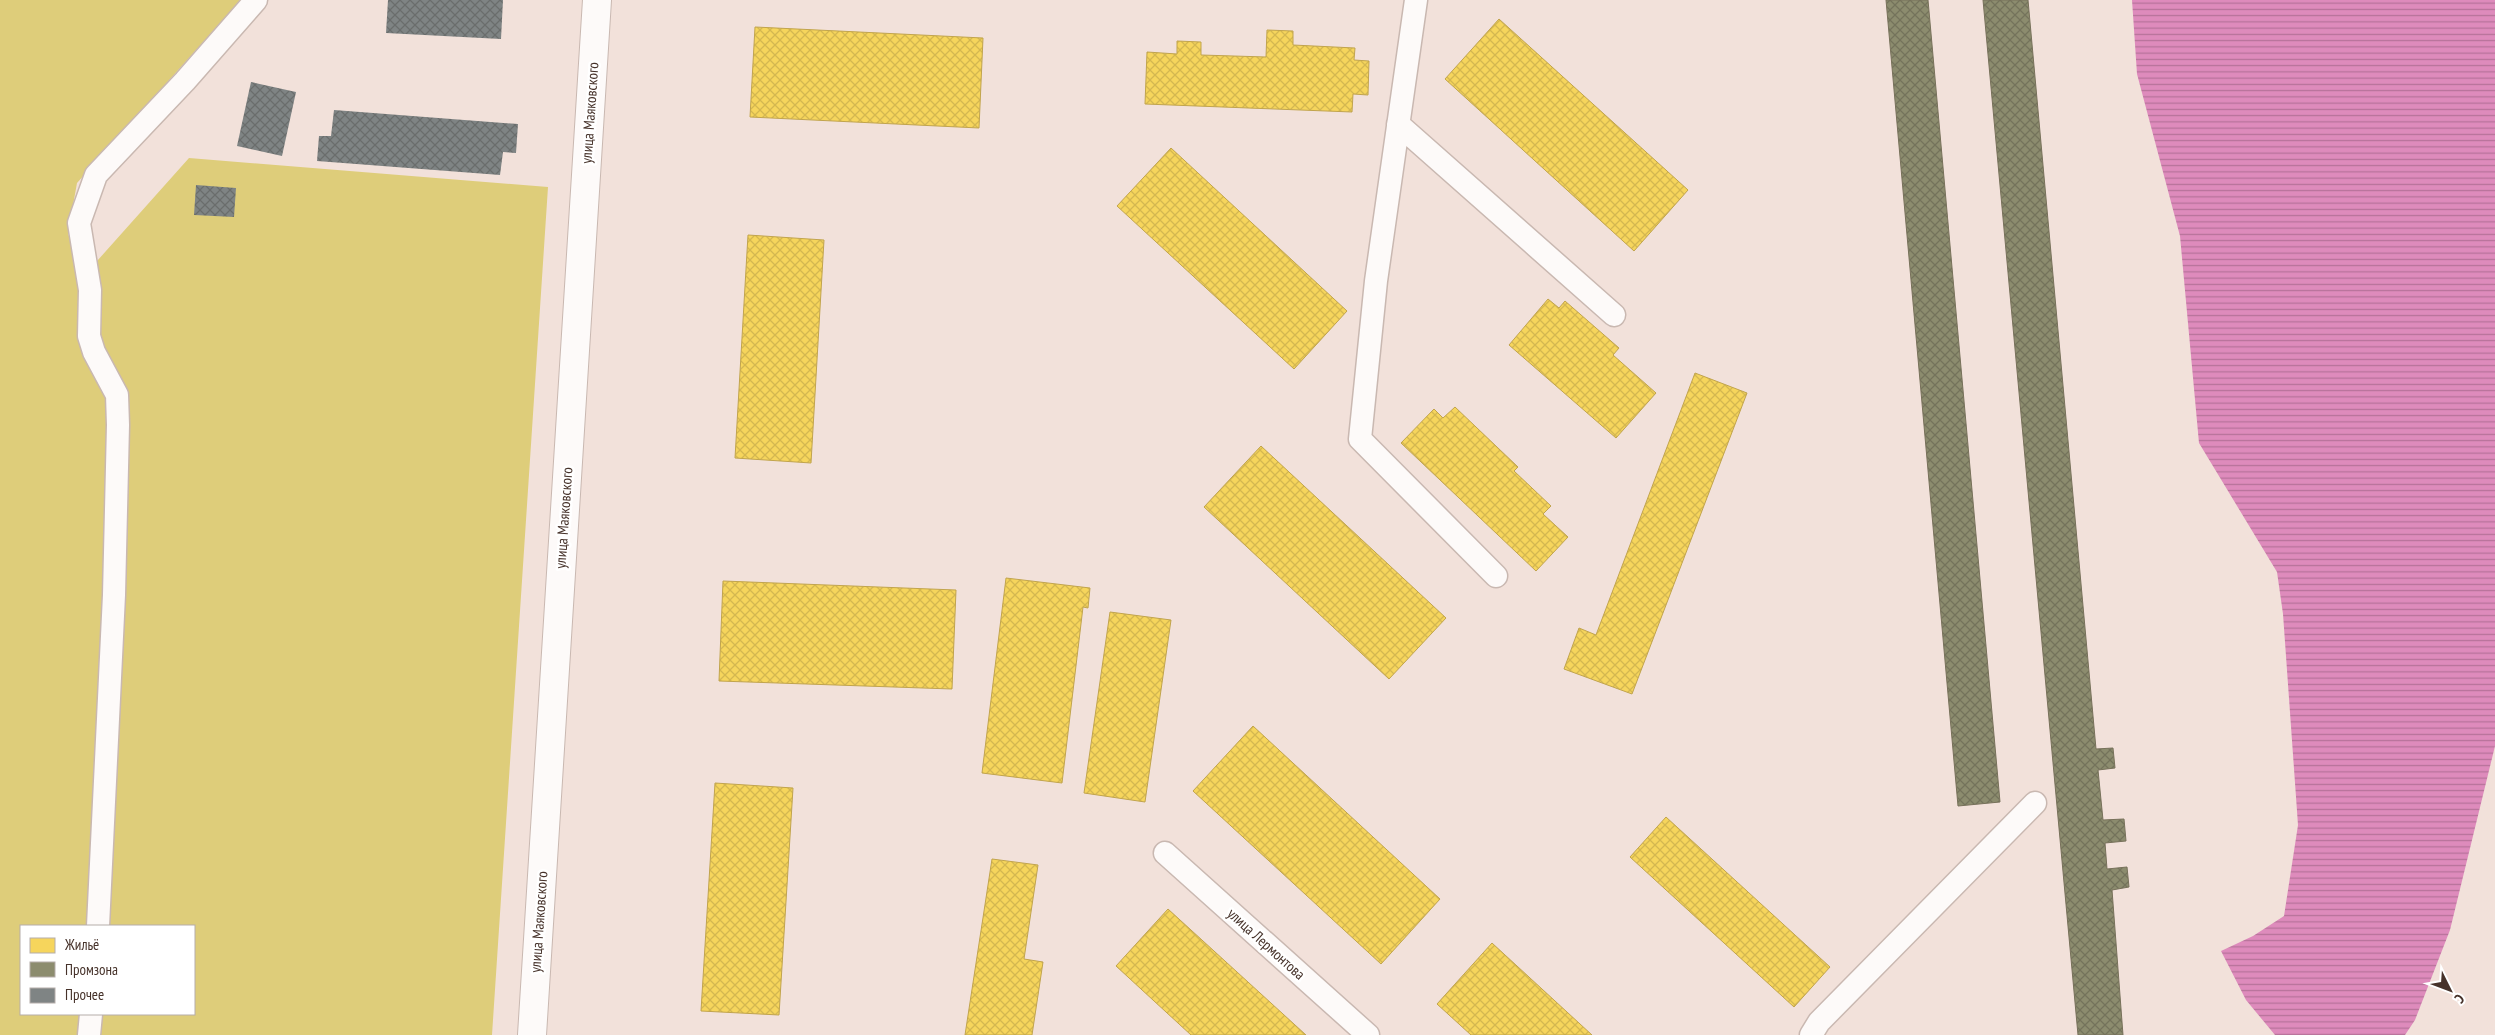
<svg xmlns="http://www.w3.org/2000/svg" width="2495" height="1035" font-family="'PT Sans Narrow',sans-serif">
  <defs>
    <pattern id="water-rules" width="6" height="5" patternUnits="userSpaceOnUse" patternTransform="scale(1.25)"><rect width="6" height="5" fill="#de8bbc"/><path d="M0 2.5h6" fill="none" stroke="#b67299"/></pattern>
    <pattern id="homes-cross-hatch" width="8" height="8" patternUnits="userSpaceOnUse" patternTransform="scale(1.25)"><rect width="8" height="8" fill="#f6d55c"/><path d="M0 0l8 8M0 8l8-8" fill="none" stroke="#d4b750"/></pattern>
    <pattern id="industry-cross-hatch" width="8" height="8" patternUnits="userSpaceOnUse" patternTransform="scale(1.25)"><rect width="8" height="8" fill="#8c8c6e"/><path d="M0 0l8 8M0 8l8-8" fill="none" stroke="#74735b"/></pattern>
    <pattern id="building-cross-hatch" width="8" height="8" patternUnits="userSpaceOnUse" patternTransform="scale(1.25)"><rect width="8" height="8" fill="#7f8484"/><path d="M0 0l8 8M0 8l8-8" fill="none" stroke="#6a6d6c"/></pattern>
  </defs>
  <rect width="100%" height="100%" fill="#f2e1da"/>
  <path fill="#decd7a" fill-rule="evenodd" d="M 0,0 L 241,0 L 77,183 L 68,233 L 81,279 L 189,158 L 548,187 L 492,1035 L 0,1035 ZM 21,926 L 194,926 L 194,1014 L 21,1014 Z"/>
  <path fill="url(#water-rules)" d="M 2132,0 L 2495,0 L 2495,746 L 2450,930 L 2415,1020 L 2405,1035 L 2275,1035 L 2246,1000 L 2221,951 L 2253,936 L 2284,916 L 2298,825 L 2283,614 L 2277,572 L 2199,443 L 2180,236 L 2137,74 Z"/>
  <path fill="url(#homes-cross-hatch)" stroke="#c1a44d" d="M 1499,19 L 1688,190 L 1634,251 L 1445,79 Z
    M 755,27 L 983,38 L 979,128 L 750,117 Z
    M 1267,30 L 1293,31 L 1293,45 L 1355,48 L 1354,60 L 1369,61 L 1368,95 L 1353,94 L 1352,112 L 1145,104 L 1147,52 L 1177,54 L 1177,41 L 1201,42 L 1201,55 L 1266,57 Z
    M 1171,148 L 1347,311 L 1294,369 L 1117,206 Z
    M 748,235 L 824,240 L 811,463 L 735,458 Z
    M 1548,299 L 1559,308 L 1565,301 L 1619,348 L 1613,355 L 1656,393 L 1616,438 L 1509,345 Z
    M 1695,373 L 1747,393 L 1632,694 L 1564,669 L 1579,628 L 1596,635 Z
    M 1455,407 L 1518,467 L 1514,471 L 1551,506 L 1543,514 L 1568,537 L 1536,571 L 1401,443 L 1434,409 L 1443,418 Z
    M 1261,446 L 1446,618 L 1389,679 L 1204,507 Z
    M 1006,578 L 1090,588 L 1088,608 L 1083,607 L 1062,783 L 982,773 Z
    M 723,581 L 956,590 L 952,689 L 719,681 Z
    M 1110,612 L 1171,620 L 1145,802 L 1084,793 Z
    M 1253,726 L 1440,899 L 1381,964 L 1193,791 Z
    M 715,783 L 793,788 L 779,1015 L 701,1011 Z
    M 1666,817 L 1830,967 L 1794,1007 L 1630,857 Z
    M 992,859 L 1038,865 L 1024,959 L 1043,962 L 1032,1035 L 965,1035 Z
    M 1168,909 L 1306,1035 L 1191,1035 L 1116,966 Z
    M 1492,943 L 1592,1035 L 1471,1035 L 1437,1004 Z"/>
  <path fill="url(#industry-cross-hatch)" stroke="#77715a" d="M 1886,0 L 1928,0 L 2000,802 L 1958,806 Z
    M 1983,0 L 2028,0 L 2096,749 L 2113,748 L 2115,768 L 2098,770 L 2103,820 L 2124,819 L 2126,841 L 2105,843 L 2107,869 L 2127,867 L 2129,887 L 2112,890 L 2123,1035 L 2078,1035 Z"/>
  <path fill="url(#building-cross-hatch)" d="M 388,0 L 503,0 L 501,39 L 386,33 Z
    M 251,82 L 296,92 L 282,156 L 237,146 Z
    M 334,110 L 518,124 L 516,153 L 503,152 L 500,175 L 317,161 L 319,136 L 331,136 Z
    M 196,185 L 236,188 L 234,217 L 194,215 Z"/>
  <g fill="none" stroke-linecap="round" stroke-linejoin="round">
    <defs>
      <path id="service" d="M 1416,0 L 1376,281 L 1360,439 L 1496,576
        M 1398,124 L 1614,315
        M 1165,853 L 1368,1035
        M 98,926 L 114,595 L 118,425 L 117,395 L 94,352 L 89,336 L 90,290 L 79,223 L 96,175 L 185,81 L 256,0
        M 89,1035 L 91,1014
        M 1811,1035 L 1819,1022 L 2035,803"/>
      <path id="tertiary" d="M 532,1035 L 597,0"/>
    </defs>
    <use href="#service" stroke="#c9b8b1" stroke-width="25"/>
    <use href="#tertiary" stroke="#c9b8b1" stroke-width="30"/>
    <use href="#service" stroke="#fdfaf9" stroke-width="22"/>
    <use href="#tertiary" stroke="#fdfaf9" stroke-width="28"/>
  </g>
  <g text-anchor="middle" stroke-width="5" stroke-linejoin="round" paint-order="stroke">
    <g font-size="15" fill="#46322a" stroke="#fff">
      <text transform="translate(590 113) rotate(-86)" y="5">улица Маяковского</text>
      <text transform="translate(564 518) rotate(-86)" y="5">улица Маяковского</text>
      <text transform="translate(539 922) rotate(-86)" y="5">улица Маяковского</text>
      <text transform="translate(1266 944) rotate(42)" y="5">улица Лермонтова</text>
    </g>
  </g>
  <rect x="20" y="925" width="175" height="90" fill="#ffffff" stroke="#b5adaa"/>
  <rect x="30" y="938" width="25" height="15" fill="#f6d55c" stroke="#b5adaa"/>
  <text x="65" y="950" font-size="15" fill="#46322a">Жильё</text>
  <rect x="30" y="962" width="25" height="15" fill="#8c8c6e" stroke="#b5adaa"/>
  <text x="65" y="975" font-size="15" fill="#46322a">Промзона</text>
  <rect x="30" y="988" width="25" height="15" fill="#7f8484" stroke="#b5adaa"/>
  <text x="65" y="1000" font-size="15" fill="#46322a">Прочее</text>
  <g transform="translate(2450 990) rotate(132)" stroke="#ffffff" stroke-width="4" paint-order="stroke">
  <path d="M0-4L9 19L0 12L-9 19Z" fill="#46322a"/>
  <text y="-8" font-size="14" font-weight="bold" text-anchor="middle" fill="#46322a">С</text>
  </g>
</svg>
